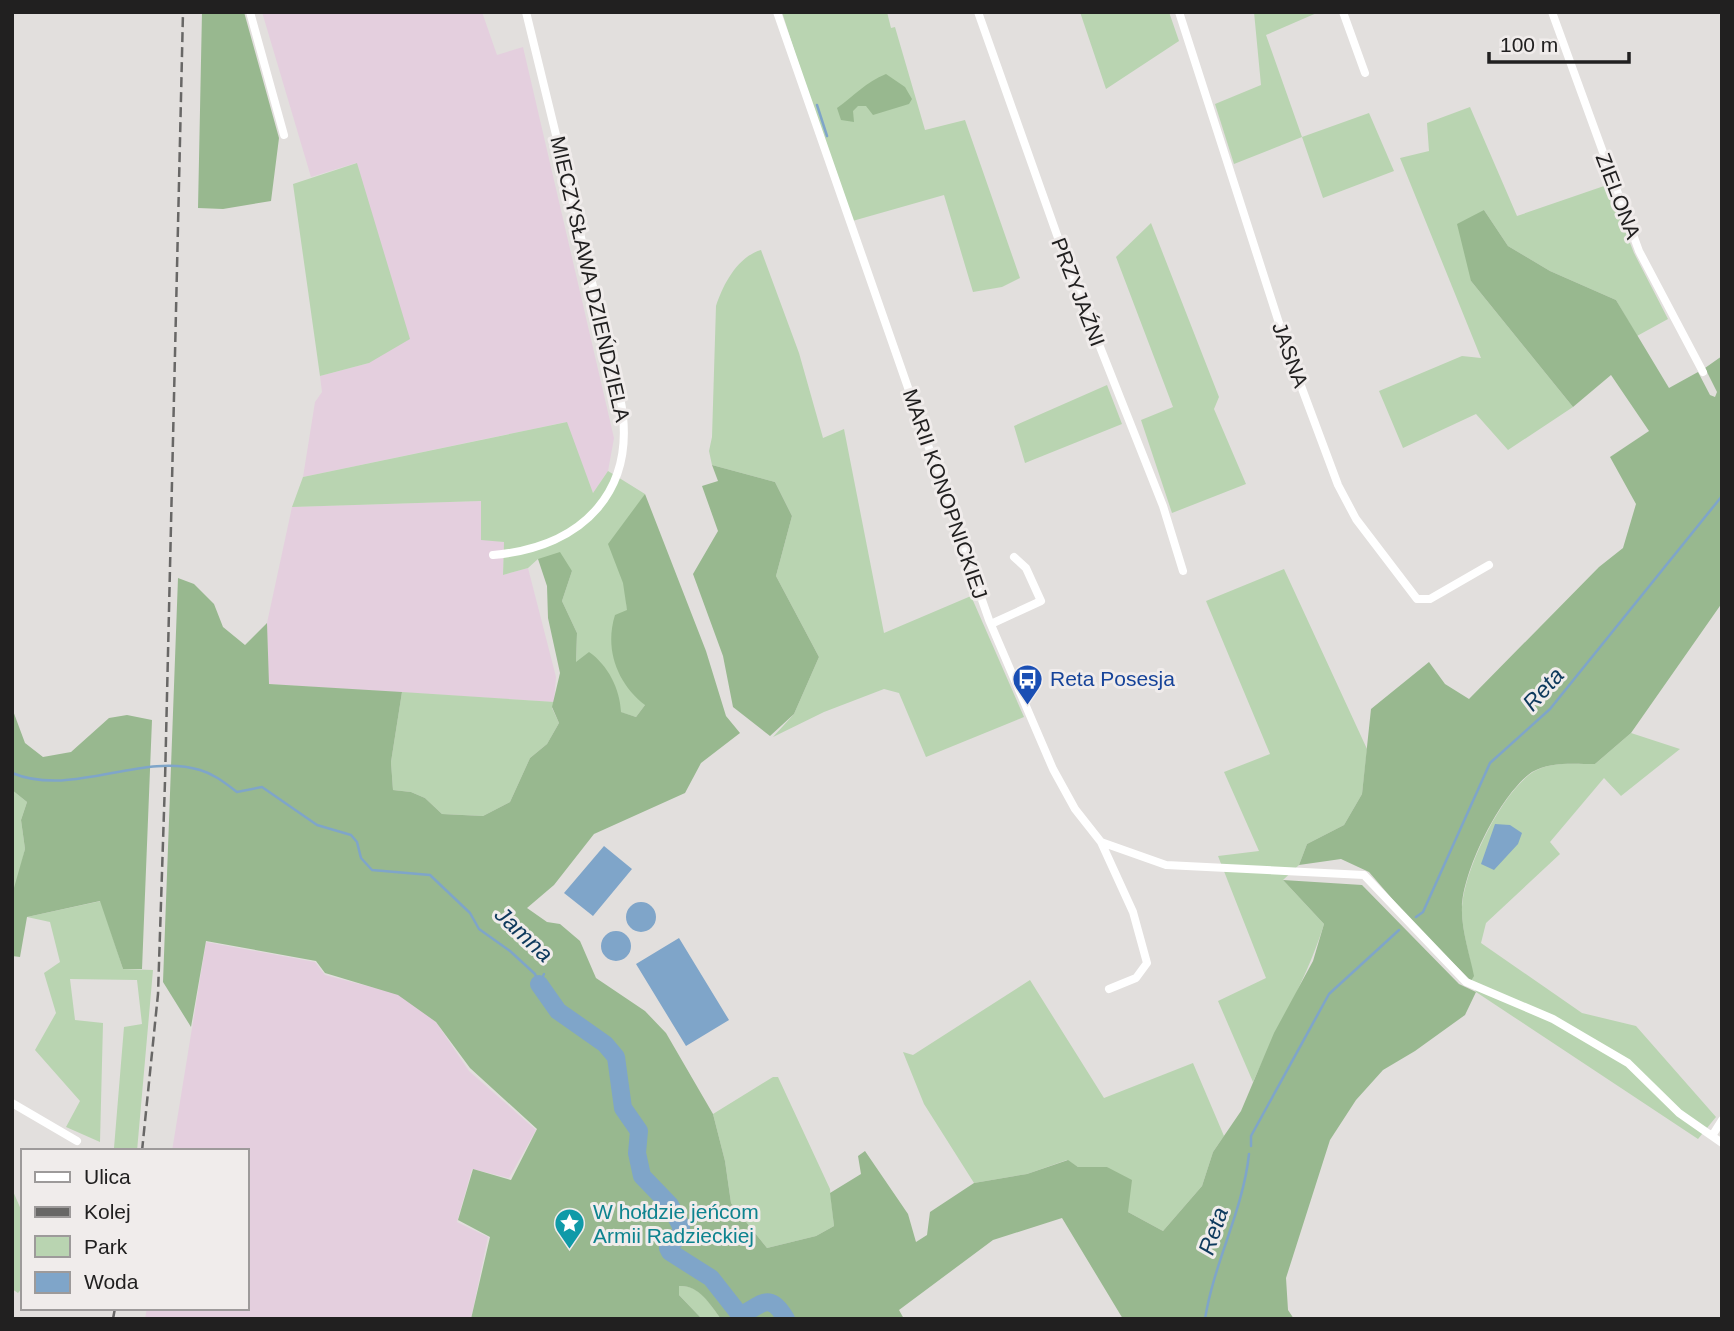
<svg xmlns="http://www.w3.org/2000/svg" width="1734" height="1331" font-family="Helvetica,sans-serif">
  <rect width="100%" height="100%" fill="#e2dfdd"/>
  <path fill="#e4cfde" d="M 262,12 L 482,12 L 497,55 L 523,47 L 614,438 L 608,471 L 593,493 L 566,422 L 303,477 L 315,402 L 322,392 L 320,376 L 369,363 L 356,163 L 311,177 Z
    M 482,501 L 481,539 L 504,542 L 503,575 L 528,568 L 556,677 L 554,702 L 268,684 L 267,623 L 292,507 Z
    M 206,942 L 315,962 L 325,975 L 398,994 L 436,1022 L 469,1071 L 536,1130 L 509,1178 L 472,1169 L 457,1222 L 488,1237 L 471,1319 L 145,1319 L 147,1308 L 247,1308 L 247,1151 L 172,1151 Z"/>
  <path fill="#b9d4b1" d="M 782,12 L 887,12 L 891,28 L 895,27 L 925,130 L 965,120 L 1020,278 L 1002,287 L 973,292 L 944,195 L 849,222 Z
    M 1080,12 L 1169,12 L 1179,41 L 1106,89 Z
    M 1254,12 L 1319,12 L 1266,35 L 1302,137 L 1369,113 L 1394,171 L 1323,198 L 1302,137 L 1234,164 L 1215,104 L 1261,85 Z
    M 1470,107 L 1517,216 L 1607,185 L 1634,253 L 1668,319 L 1637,336 L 1616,300 L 1550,271 L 1508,246 L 1484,210 L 1471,281 L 1573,407 L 1508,450 L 1476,414 L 1403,448 L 1379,391 L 1462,356 L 1481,358 L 1400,158 L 1429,151 L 1427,123 Z
    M 357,163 L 410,339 L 369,363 L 320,376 L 293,184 Z
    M 1151,223 L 1219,397 L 1214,409 L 1246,484 L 1172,513 L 1141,420 L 1173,407 L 1116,257 Z
    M 761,250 L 799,353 L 823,438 L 844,429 L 884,633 L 971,596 L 1024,717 L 926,757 L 899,693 L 884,689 L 824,712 L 773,737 L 794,714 L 819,657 L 776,576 L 792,516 L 775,482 L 712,465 L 709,451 L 712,437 L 716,306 C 723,285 737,257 761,250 Z
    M 1107,385 L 1122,424 L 1025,463 L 1014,426 Z
    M 567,422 L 593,493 L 608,471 L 645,494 C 606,556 633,638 645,705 L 636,717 L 620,712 L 576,662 L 577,633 L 562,601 L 572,571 L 538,559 L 528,568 L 503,575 L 504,542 L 481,540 L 481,501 L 292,507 L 303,477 Z
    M 1284,569 L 1367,749 L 1362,794 L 1344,825 L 1307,844 L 1299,865 L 1283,880 L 1324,924 C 1307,980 1276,1029 1253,1082 L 1218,1001 L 1266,978 L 1218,856 L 1259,851 L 1224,772 L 1270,754 L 1206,601 Z
    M 402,692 L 555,702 L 552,708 L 559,723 L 547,744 L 530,758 L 510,802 L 483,816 L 442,814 L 425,798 L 411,792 L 393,790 L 391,762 Z
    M 1631,733 L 1680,749 L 1621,796 L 1604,778 L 1550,842 L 1560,854 L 1486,923 L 1481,943 L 1582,1013 L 1636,1026 L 1716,1117 L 1698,1139 L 1476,992 L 1471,981 L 1473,976 C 1470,955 1461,929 1462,907 C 1464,870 1501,793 1533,772 C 1551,761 1574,764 1595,764 Z
    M 12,790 L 27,802 L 21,820 L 25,849 L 14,895 Z
    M 101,901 L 123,969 L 153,970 L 137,1151 L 114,1148 L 124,1027 L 142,1024 L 137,980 L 70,979 L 75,1020 L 103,1023 L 100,1142 L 66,1127 L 80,1101 L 35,1050 L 56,1013 L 44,973 L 60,962 L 50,922 L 27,917 Z
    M 1030,980 L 1104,1098 L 1193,1063 L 1224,1136 L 1213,1152 L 1202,1186 L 1163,1231 L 1128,1212 L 1107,1167 L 1078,1167 L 1067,1160 L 1027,1174 L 974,1183 L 924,1104 L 903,1052 L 913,1055 Z
    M 773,1077 L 778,1077 L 830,1189 L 834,1226 L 816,1236 L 767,1248 L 731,1203 L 725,1161 L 713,1114 Z
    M 12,1189 L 23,1214 L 23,1287 L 18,1293 L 12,1289 Z
    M 679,1286 C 700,1285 710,1304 721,1319 L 702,1319 L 679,1295 Z"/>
  <path fill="#98b88f" d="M 202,12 L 244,12 L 279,138 L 271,201 L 223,209 L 198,208 Z
    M 886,74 L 905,87 L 912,99 L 909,104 L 873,115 L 866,106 L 858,106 L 853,111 L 854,122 L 841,120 L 837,108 C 854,96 866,82 886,74 Z
    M 1484,210 L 1508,246 L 1550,271 L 1616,300 L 1669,388 L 1698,372 L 1710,395 L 1715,397 L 1717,392 L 1705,368 L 1722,356 L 1722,603 L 1631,733 L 1595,764 C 1575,764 1551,761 1532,772 C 1501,793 1463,870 1462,907 C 1461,929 1470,955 1474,976 L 1471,981 L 1406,915 L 1369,872 L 1341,859 L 1299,865 L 1307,844 L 1344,825 L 1362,794 L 1371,709 L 1429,662 L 1445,684 L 1469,699 L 1599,567 L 1623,548 L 1636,504 L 1610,457 L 1649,431 L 1611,375 L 1573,407 L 1471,281 L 1457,224 Z
    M 712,465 L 775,482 L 792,516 L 776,576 L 819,657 L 794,714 L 770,736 L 733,707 L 723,656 L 693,574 L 718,531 L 702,486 L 718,481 Z
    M 645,494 L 706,651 L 726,716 L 740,733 L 701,763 L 685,793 L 594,834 L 554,885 L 527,908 L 547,922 L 560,924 L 580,941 L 596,978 L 645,1011 L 666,1033 L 713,1114 L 725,1161 L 731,1203 L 767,1248 L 816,1236 L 834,1226 L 830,1193 L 861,1174 L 858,1156 L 865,1151 L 908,1214 L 916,1242 L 927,1235 L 930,1212 L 974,1183 L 1027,1174 L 1068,1160 L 1078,1167 L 1107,1167 L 1132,1180 L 1128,1212 L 1163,1231 L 1202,1186 L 1213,1152 L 1241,1111 L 1274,1033 L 1313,961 L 1324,924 L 1283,880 L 1362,885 L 1459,984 L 1476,992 L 1465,1015 L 1415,1051 L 1383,1070 L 1356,1100 L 1330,1140 L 1286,1278 L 1288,1310 L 1294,1319 L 1123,1319 L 1062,1218 L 993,1240 L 899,1310 L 904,1319 L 721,1319 C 710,1304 699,1285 679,1286 L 679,1295 L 702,1319 L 471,1319 L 490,1237 L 458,1220 L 473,1169 L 511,1180 L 537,1129 L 470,1068 L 436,1022 L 398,995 L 325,973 L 316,961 L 206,941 L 191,1027 L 163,982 L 178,578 L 194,584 L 214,604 L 223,627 L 245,645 L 267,623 L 269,684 L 402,692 L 391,762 L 393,790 L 411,792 L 425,798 L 442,814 L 483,816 L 510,802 L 530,758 L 547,744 L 559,723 L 552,707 L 560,673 L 548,618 L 547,586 L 538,559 L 560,552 L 572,571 L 562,601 L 577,633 L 576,662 L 589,652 C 608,665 620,689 621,712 L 636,717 L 645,705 C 618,684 604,650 615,615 L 627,610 L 623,583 L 608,544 Z
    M 12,708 L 25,743 L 43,757 L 71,752 L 109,718 L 127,715 L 152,720 L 142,969 L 123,969 L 100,901 L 27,917 L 20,957 L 12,956 L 12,895 L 25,849 L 21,820 L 27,802 L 12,790 Z"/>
  <path fill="#7fa5c9" d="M 1495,824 L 1510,825 L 1522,833 L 1518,844 L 1494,870 L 1481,864 Z
    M 604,846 L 632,869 L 593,916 L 564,893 Z
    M626 917a15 15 0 1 1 30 0a15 15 0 1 1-30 0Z
    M601 946a15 15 0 1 1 30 0a15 15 0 1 1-30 0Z
    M 679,938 L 729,1020 L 686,1046 L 636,964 Z"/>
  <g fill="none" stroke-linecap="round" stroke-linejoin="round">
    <path stroke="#7fa5c9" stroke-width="2.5" d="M 817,105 L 827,136
      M 12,773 C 73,798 141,752 200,770 C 214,774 225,783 237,792 L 262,787 L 317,825 L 351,835 L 357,842 L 361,858 L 372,870 L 430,875 L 470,913 L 479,929 L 510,951 L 535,974 L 539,984
      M 1416,917 L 1423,912 L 1490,763 L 1550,709 L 1722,496
      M 539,984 L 544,974
      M 1251,1146 L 1251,1136 L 1329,994 L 1399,930
      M 1205,1319 C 1214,1262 1243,1211 1249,1154"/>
    <path stroke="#7fa5c9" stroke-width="18" d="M 539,984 L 558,1011 L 605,1044 L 616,1057 L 623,1108 L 639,1131 L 637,1153 L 642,1176 L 670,1205 L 681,1226 L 681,1234 L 668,1248 L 670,1252 L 711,1278 L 740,1315 C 760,1308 768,1288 786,1319"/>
    <path stroke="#fff" stroke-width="8" d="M 250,12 L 284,135
      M 777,12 L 989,620 L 1053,769 L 1075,809 L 1101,842 L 1166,865 L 1364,875 L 1466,982 L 1553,1019 L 1628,1063 L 1679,1113 L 1722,1143
      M 978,12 L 1068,266 L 1163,506 L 1183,571
      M 1179,12 L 1288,351 L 1338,485 L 1356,519 L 1417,599 L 1430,599 L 1489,565
      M 1343,12 L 1365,73
      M 1552,12 L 1639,251 L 1703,372
      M 493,555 C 584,547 639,490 620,397 L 526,12
      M 991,624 L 1041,601 L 1026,568 L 1014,557
      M 1101,842 L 1133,912 L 1147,963 L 1136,978 L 1109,989
      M 12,1103 L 77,1141
      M 1712,1136 L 1722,1120"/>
    <path stroke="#686766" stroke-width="2.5" stroke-dasharray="10 5" stroke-linecap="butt" d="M 142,1151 L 158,994 L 165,781 L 183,12
      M 113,1319 L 115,1308"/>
  </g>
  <defs>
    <symbol id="bus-pin" viewBox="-11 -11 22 30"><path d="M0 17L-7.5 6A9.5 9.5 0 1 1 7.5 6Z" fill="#1a4fb4" stroke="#f0eceb"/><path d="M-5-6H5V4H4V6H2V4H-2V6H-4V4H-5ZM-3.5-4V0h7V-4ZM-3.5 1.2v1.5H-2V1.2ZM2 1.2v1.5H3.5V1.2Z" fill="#fff"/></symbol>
    <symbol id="sight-pin" viewBox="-11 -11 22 30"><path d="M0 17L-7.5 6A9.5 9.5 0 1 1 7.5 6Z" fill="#0f9aa8" stroke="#f0eceb"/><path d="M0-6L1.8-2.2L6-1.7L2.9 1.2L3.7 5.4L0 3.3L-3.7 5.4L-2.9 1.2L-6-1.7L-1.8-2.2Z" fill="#fff"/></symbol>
  </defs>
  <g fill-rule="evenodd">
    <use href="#bus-pin" x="1010" y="662" width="35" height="47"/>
    <use href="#sight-pin" x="552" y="1206" width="35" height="47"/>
  </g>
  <g text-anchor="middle" stroke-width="6" stroke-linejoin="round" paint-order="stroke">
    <g font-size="21" fill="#212020" stroke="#f0eceb">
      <text transform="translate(1618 196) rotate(69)" y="7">ZIELONA</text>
      <text transform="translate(590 279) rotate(77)" y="7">MIECZYSŁAWA DZIEŃDZIELA</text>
      <text transform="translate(1078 292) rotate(69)" y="7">PRZYJAŹNI</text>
      <text transform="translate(1290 355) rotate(70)" y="7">JASNA</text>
      <text transform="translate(945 494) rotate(71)" y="7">MARII KONOPNICKIEJ</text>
    </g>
    <g font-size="21" fill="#164399" stroke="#f0eceb" text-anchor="start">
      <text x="1050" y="686">Reta Posesja</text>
    </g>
    <g font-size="21" fill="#0d838f" stroke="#f0eceb" text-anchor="start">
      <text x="593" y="1219">W hołdzie jeńcom<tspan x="593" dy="24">Armii Radzieckiej</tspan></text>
    </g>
    <g font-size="23" font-style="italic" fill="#0d395c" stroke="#f0eceb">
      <text transform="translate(1543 689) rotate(-48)" y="8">Reta</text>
      <text transform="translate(524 934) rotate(43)" y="8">Jamna</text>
      <text transform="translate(1213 1231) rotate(-71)" y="8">Reta</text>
    </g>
  </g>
  <rect width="1734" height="1331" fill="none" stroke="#212020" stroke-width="28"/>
  <rect x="21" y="1149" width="228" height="161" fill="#f0eceb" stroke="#9d9a9a" stroke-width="2"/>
  <rect x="35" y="1172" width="35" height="10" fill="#ffffff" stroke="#9d9a9a" stroke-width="2"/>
  <text x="84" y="1184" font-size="21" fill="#212020">Ulica</text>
  <rect x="35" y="1207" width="35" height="10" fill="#686766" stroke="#9d9a9a" stroke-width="2"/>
  <text x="84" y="1219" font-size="21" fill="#212020">Kolej</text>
  <rect x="35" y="1236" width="35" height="21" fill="#b9d4b1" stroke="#9d9a9a" stroke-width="2"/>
  <text x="84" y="1254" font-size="21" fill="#212020">Park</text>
  <rect x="35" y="1272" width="35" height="21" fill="#7fa5c9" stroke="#9d9a9a" stroke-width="2"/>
  <text x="84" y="1289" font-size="21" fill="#212020">Woda</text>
  <path d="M1489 52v10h140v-10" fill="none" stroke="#212020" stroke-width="3.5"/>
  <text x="1500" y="52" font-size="21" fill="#212020" stroke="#f0eceb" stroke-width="5" paint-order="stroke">100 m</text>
</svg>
